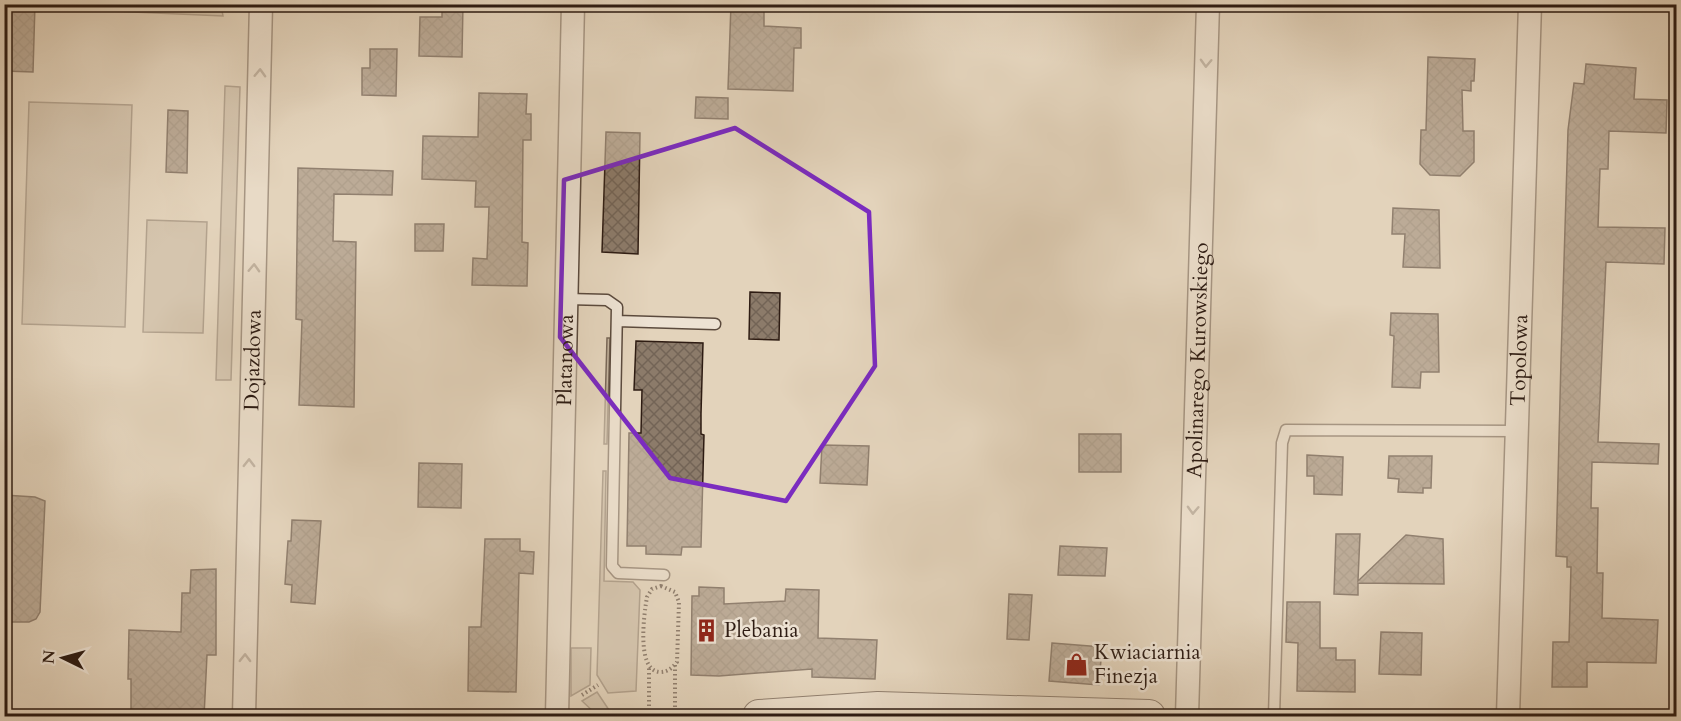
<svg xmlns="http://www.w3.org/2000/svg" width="1681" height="721" font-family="Cardo,serif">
  <defs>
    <pattern id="building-cross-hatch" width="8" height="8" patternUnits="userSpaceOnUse" patternTransform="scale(1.5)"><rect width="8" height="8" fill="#8c7b6a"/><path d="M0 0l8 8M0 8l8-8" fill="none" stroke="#736456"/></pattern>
  </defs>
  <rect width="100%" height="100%" fill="#e3d3bb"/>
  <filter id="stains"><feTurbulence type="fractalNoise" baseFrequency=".00333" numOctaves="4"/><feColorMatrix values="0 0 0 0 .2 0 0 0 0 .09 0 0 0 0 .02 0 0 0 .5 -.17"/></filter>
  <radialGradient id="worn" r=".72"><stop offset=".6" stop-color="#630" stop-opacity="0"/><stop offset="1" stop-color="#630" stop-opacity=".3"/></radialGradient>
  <path fill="#c4b49e" stroke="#796858" stroke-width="1.5" d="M 221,5 L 223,16 L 110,11 L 110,5 Z
    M 225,86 L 240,87 L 231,380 L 216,380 Z
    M 29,102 L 132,105 L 125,327 L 22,324 Z
    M 147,220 L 207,222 L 203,333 L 143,332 Z
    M 607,338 L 610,338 L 607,444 L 604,444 Z
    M 603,471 L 606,471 L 604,581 L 633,582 L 640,590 L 636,691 L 608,693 L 597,675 Z
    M 571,648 L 591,648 L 590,685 L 571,696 Z
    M 597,692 L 613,716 L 597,715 L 582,701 Z"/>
  <path fill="url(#building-cross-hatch)" stroke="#2e1c13" stroke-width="1.5" d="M 4,4 L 35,4 L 33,72 L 4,71 Z
    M 442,4 L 463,4 L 462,57 L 419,56 L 420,17 L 442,17 Z
    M 731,4 L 764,4 L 764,26 L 801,28 L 801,48 L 794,48 L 793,91 L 728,89 Z
    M 370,49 L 397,49 L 396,96 L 362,95 L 362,68 L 370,68 Z
    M 1428,57 L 1475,59 L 1474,81 L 1471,81 L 1471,91 L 1462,90 L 1463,131 L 1474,131 L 1474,162 L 1460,176 L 1430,175 L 1420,164 L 1421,130 L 1426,130 Z
    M 1586,64 L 1636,68 L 1634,99 L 1667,100 L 1666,133 L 1609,131 L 1608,169 L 1600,169 L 1598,227 L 1665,228 L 1664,264 L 1606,262 L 1598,442 L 1659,444 L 1658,464 L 1592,462 L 1591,508 L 1598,508 L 1597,573 L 1603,573 L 1602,618 L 1658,620 L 1656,663 L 1587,662 L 1587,687 L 1552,687 L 1553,642 L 1569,642 L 1571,567 L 1567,567 L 1567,557 L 1556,556 L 1561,360 L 1568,130 L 1574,83 L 1584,84 Z
    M 479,93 L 527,94 L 526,114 L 531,114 L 531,140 L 523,140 L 522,242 L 528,243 L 527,286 L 472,285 L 473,258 L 487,259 L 489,207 L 475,207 L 476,181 L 422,179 L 423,136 L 478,137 Z
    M 696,97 L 728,98 L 728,119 L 695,118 Z
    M 168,110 L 188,111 L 187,173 L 166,172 Z
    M 606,132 L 640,133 L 638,254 L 602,252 Z
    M 298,168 L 393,171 L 392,195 L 334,194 L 333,241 L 356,242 L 354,407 L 299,405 L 302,320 L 296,319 Z
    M 1393,208 L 1439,210 L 1440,268 L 1403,267 L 1405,234 L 1392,234 Z
    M 415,224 L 444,224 L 443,251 L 415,251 Z
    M 750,292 L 780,293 L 779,340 L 749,339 Z
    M 1391,313 L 1438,314 L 1439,372 L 1421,372 L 1420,388 L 1392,387 L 1394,336 L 1390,335 Z
    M 636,341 L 703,343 L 701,414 L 701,434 L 704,435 L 701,547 L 682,547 L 681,555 L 646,554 L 646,546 L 627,546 L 629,433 L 641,433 L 642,390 L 634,390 Z
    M 1079,434 L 1121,434 L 1121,472 L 1079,472 Z
    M 822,445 L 869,446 L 867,485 L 820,483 Z
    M 1307,455 L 1343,457 L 1342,495 L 1314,494 L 1314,476 L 1307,476 Z
    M 1389,456 L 1432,456 L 1431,488 L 1423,488 L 1423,493 L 1398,492 L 1399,479 L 1388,478 Z
    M 419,463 L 462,464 L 461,508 L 418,507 Z
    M 4,495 L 35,497 L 45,501 L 40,612 L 36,619 L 29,622 L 4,622 Z
    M 292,520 L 321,521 L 315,604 L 291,602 L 292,585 L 285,584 L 288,541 L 291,541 Z
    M 1336,534 L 1360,534 L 1358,581 L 1406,535 L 1443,539 L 1444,584 L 1358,583 L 1358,595 L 1334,594 Z
    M 485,539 L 520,539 L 520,551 L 534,552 L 533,574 L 519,573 L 516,692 L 468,691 L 469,627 L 481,627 Z
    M 1060,546 L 1107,548 L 1105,576 L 1058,575 Z
    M 216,569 L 216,655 L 207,655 L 204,717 L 171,717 L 171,712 L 131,711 L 131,679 L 128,679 L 129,630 L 181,632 L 182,593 L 190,593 L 191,570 Z
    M 699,587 L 724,588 L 724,604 L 785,601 L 786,589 L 819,590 L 818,638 L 877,640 L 875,679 L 812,677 L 812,669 L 719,676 L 691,675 L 692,596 L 699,596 Z
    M 1009,594 L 1032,595 L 1029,640 L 1007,639 Z
    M 1287,602 L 1320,602 L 1320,648 L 1336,648 L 1336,660 L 1355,660 L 1355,692 L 1297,691 L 1298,643 L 1286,642 Z
    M 1381,632 L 1422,633 L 1421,675 L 1379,674 Z
    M 1052,643 L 1102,647 L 1099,685 L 1049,681 Z"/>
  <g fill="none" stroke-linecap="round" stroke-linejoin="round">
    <defs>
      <path id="lane" d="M 567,299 L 607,300 L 617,307 L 612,566 L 618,573 L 664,575
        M 617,321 L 715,324
        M 1274,716 L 1282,443 L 1286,430 L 1517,431"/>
      <g id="street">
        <path id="s1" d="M 244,716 L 261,4"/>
        <path id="s2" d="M 557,716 L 573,4"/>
        <path id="s3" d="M 1187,716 L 1208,4"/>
        <path id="s4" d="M 1508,716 L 1530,4"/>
      </g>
      <path id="secondary" d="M 759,716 L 878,708 L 1149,716"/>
    </defs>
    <use href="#lane" stroke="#5b4a3d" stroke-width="13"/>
    <use href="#street" stroke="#5b4a3d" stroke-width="25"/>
    <use href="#secondary" stroke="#2e1c13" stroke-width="34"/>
    <path stroke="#2e1c13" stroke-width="4" stroke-dasharray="1.5 3" stroke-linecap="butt" d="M 661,586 L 675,592 L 679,602 L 677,662 C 672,668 668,672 660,672 C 636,671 644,614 647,597 L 652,589 Z
      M 675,665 L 675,710
      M 582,695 L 598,685
      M 649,715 L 649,667"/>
    <use href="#lane" stroke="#ede2d3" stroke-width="10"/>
    <use href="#street" stroke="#ede2d3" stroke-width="22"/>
    <use href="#secondary" stroke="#ede2d3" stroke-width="32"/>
  </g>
  <defs><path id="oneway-chevron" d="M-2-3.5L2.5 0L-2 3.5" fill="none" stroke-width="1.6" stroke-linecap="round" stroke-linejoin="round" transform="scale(1.5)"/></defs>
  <g stroke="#97897d">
    <use href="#oneway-chevron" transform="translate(1206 63) rotate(92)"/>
    <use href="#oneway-chevron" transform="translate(260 73) rotate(-88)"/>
    <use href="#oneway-chevron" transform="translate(254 268) rotate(-88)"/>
    <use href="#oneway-chevron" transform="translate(249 463) rotate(-89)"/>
    <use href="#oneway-chevron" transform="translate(1193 510) rotate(92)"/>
    <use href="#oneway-chevron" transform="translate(245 658) rotate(-89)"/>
  </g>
  <path d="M0 0H1681V721H0ZM 735,128 L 869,212 L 875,366 L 786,501 L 670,478 L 560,337 L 564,180 Z" fill="#e3d3bb" fill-opacity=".55" fill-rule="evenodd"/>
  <path fill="none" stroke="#7b2cbf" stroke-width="4.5" stroke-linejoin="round" d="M 735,128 L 869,212 L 875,366 L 786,501 L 670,478 L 560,337 L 564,180 Z"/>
  <defs>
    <symbol id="building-bare" viewBox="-9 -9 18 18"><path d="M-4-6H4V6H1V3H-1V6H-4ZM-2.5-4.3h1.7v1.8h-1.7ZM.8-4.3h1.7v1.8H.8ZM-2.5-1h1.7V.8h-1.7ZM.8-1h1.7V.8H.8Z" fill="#8f2418" stroke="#ede2d3" stroke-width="2.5" paint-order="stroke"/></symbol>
    <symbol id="shop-bare" viewBox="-9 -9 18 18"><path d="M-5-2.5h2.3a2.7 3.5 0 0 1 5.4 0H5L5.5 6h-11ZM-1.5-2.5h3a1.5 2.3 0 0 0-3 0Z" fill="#8f2418" stroke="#ede2d3" stroke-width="2.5" paint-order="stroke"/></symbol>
  </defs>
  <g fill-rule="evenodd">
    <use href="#building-bare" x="690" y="614" width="33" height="33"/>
    <use href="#shop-bare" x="1060" y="648" width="33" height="33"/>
  </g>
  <g text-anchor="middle" stroke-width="5" stroke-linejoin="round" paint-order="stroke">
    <g font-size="21" fill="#2e1c13" stroke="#ede2d3">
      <text dy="7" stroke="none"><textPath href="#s1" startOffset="356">Dojazdowa</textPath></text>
      <text dy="7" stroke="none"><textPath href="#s2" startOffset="356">Platanowa</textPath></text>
      <text dy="7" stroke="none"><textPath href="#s3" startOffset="356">Apolinarego Kurowskiego</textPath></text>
      <text dy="7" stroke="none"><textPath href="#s4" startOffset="356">Topolowa</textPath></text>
    </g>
    <g font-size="21" fill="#2e1c13" stroke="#ede2d3" text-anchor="start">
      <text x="724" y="637">Plebania</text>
      <text x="1094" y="659">Kwiaciarnia<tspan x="1094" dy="24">Finezja</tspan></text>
    </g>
  </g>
  <rect width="1681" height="721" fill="none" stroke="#e3d3bb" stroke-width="24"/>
  <rect x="6" y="6" width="1669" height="709" fill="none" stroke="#2e1c13" stroke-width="3"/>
  <rect x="12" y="12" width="1657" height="697" fill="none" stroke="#2e1c13" stroke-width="1.5"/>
  <g transform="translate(63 658) rotate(275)" stroke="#ede2d3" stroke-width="4.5" paint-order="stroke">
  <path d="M0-4.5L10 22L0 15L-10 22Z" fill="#2e1c13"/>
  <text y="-9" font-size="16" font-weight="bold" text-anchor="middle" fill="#2e1c13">N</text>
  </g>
  <rect width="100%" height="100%" filter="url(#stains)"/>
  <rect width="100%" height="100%" fill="url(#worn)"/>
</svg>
